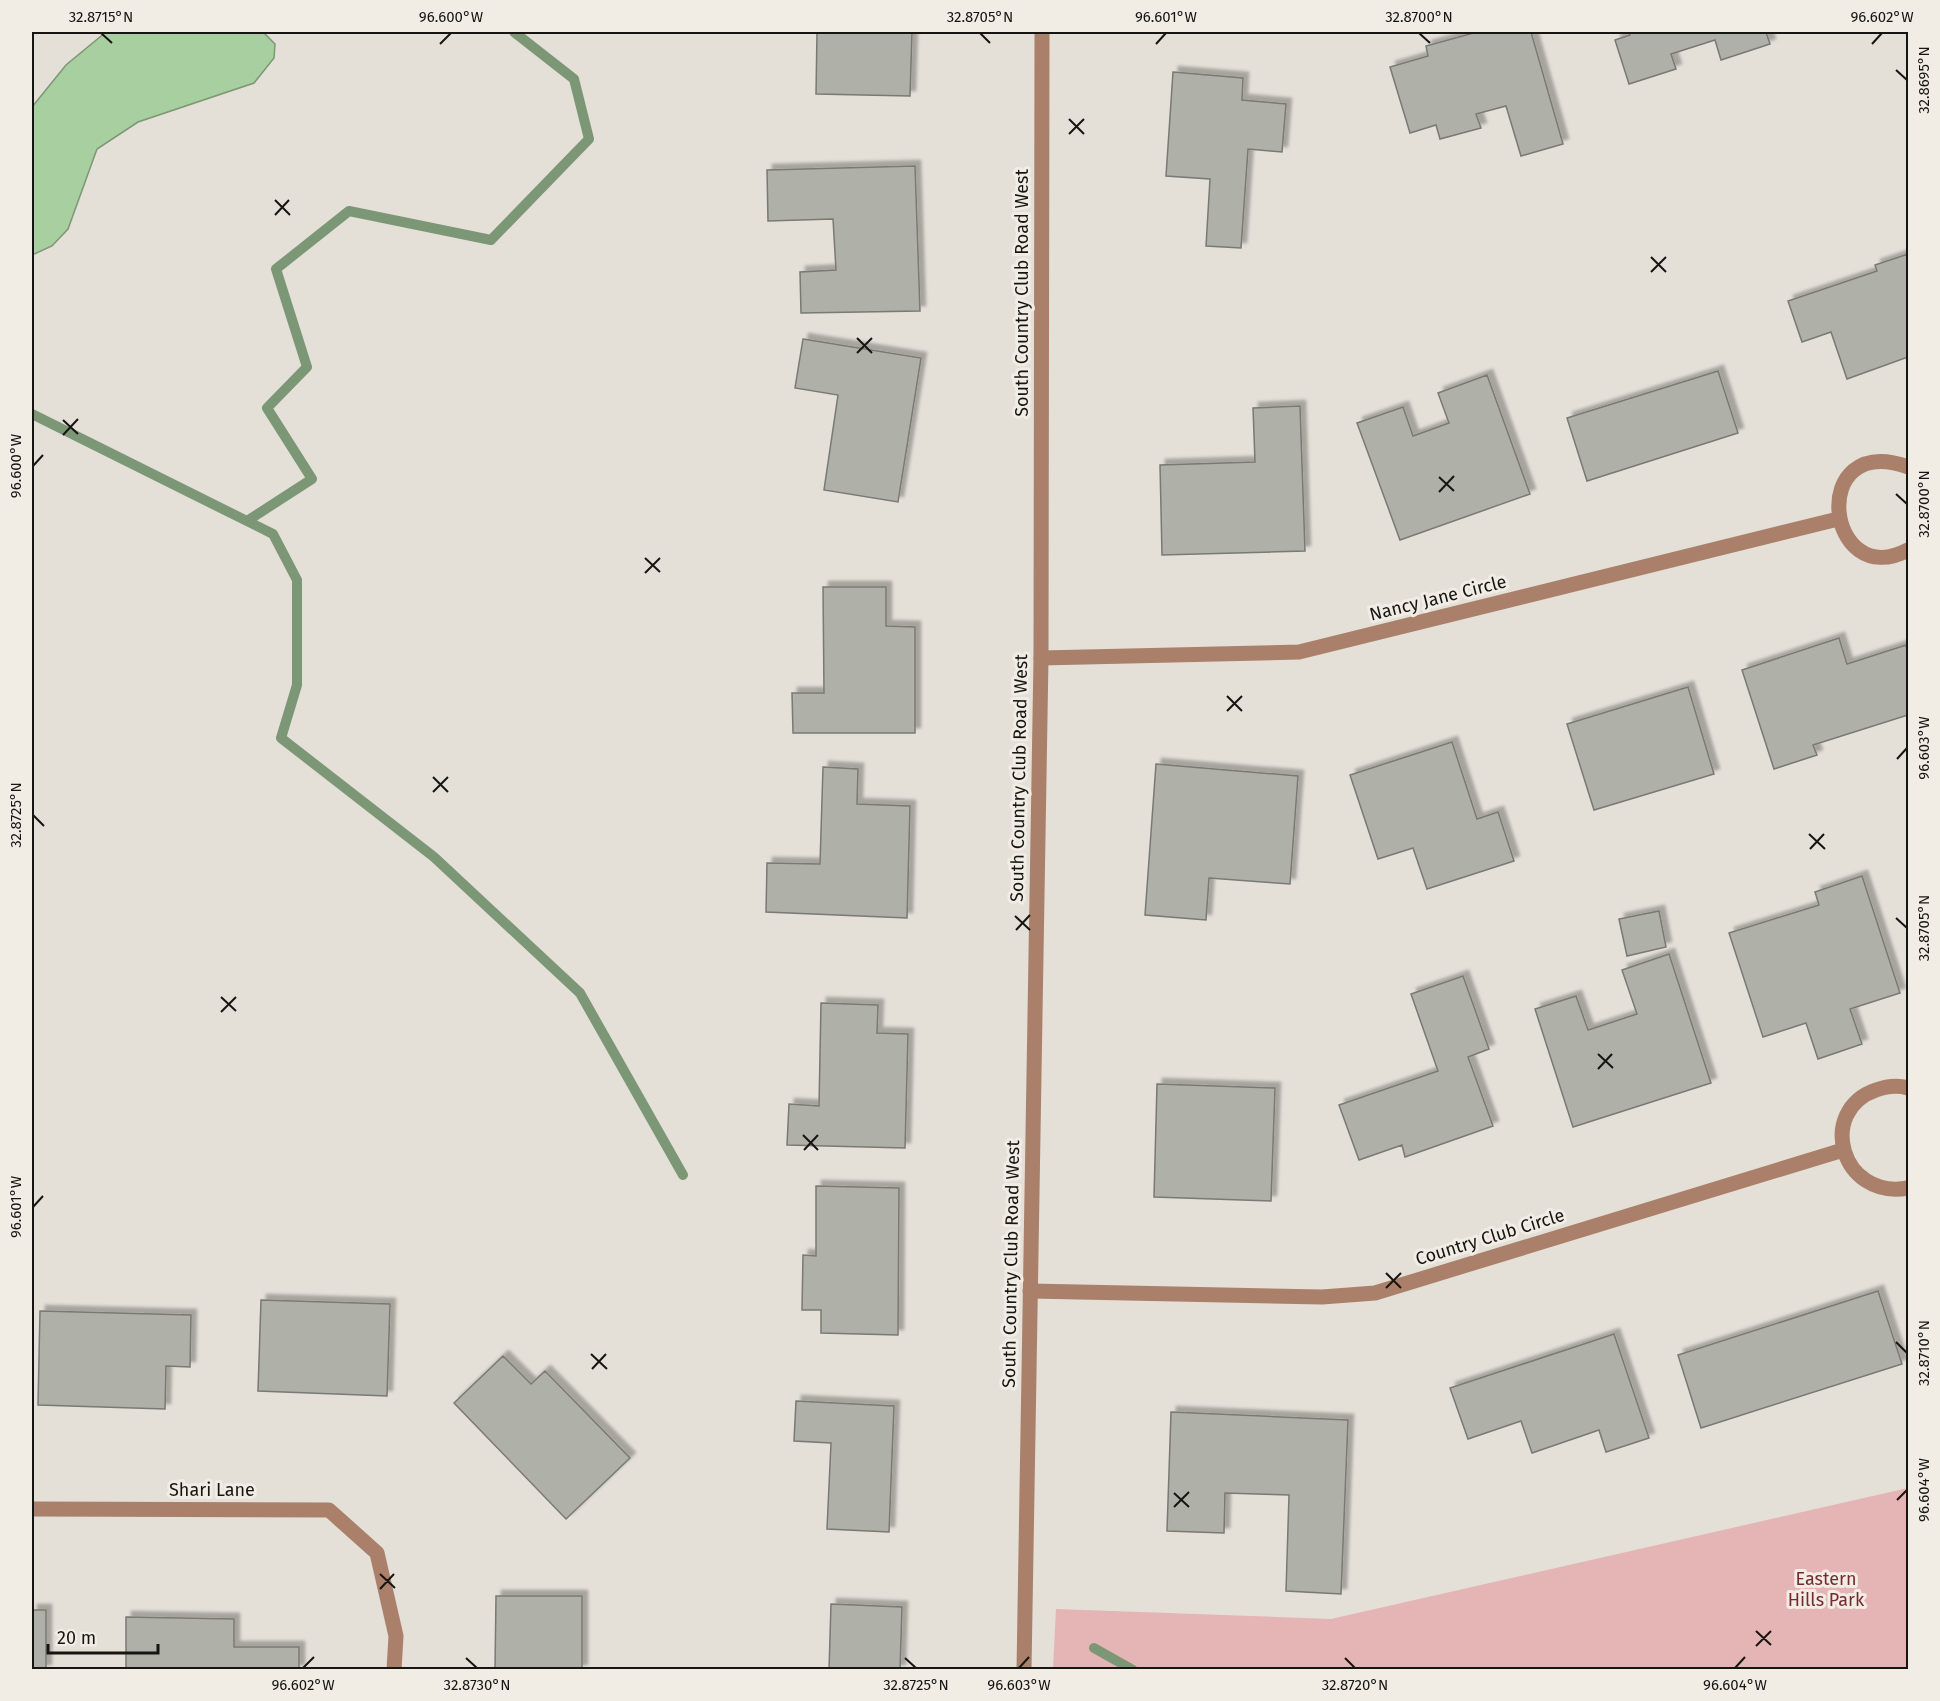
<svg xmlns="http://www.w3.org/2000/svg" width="1940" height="1701" font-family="'Fira Sans',sans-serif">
  <defs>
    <filter id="shadow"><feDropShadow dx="5.5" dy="-5.5" stdDeviation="1.5" flood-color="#0004"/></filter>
  </defs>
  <rect width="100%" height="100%" fill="#e4dfd7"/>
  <path fill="#e5b4b4" d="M 1908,1488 L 1908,1669 L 1053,1669 L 1056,1609 L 1331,1619 Z"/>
  <path fill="#a8cf9f" stroke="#7c9775" stroke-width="1.5" d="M 106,32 L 263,32 L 275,44 L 274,58 L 254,83 L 138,122 L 97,149 L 68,229 L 52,246 L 32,255 L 32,107 L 66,65 Z"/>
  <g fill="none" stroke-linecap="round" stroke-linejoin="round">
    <path stroke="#7c9775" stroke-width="10" d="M 32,414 L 273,534 L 297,580 L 297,685 L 281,738 L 434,857 L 580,993 L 683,1175
      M 247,521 L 312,479 L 267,408 L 307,367 L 276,269 L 349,211 L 491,240 L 589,139 L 574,79 L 514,32
      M 1094,1648 L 1133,1670"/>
  </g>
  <path fill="#afb0a7" stroke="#797a72" stroke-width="1.5" filter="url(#shadow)" d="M 817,32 L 912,32 L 910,96 L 816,94 Z
    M 1477,32 L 1531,32 L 1563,144 L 1521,156 L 1506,106 L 1476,114 L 1481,128 L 1440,139 L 1436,125 L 1410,133 L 1390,67 L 1428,56 L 1426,46 Z
    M 1629,32 L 1766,32 L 1770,44 L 1721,60 L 1715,40 L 1671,54 L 1676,69 L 1629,84 L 1615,40 L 1630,35 Z
    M 1173,72 L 1243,78 L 1242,100 L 1286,104 L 1282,152 L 1248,149 L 1241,248 L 1206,246 L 1210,179 L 1166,176 Z
    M 915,166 L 920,311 L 801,313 L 800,272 L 836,270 L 833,219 L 768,221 L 767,170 Z
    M 1908,254 L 1908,357 L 1847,379 L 1831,332 L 1802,342 L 1788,301 L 1877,271 L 1875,265 Z
    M 803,339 L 921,358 L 898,502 L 824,490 L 838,395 L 795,388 Z
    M 1718,371 L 1738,433 L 1587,481 L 1567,418 Z
    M 1487,375 L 1530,494 L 1400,540 L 1357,423 L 1403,407 L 1413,436 L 1449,423 L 1438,393 Z
    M 1300,406 L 1305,551 L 1162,555 L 1160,465 L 1255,462 L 1253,408 Z
    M 823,587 L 886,587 L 886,626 L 915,627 L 915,733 L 793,733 L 792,693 L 824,693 Z
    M 1839,638 L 1847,664 L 1906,645 L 1908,653 L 1908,715 L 1813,745 L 1817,755 L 1774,769 L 1742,670 Z
    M 1688,687 L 1714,774 L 1594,810 L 1567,724 Z
    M 1452,742 L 1477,819 L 1498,812 L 1514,861 L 1427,889 L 1413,848 L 1378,859 L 1350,775 Z
    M 1156,764 L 1298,776 L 1290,884 L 1209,878 L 1206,920 L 1145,915 Z
    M 823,767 L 858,769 L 857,804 L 910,806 L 907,918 L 766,912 L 767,863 L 820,864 Z
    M 1862,876 L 1900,993 L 1850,1009 L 1862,1044 L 1818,1059 L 1806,1023 L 1763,1037 L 1729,933 L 1819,905 L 1815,892 Z
    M 1659,911 L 1666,947 L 1627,956 L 1619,919 Z
    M 1669,954 L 1711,1083 L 1573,1127 L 1535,1009 L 1576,996 L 1588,1030 L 1637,1014 L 1622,970 Z
    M 1463,976 L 1489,1049 L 1468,1057 L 1493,1126 L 1405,1157 L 1402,1145 L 1359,1160 L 1339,1105 L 1438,1071 L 1411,994 Z
    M 821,1003 L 878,1005 L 877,1033 L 908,1034 L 905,1148 L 787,1145 L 789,1104 L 819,1106 Z
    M 1157,1084 L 1275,1088 L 1271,1201 L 1154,1197 Z
    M 816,1186 L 899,1188 L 898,1335 L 821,1333 L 821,1310 L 802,1310 L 803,1255 L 816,1256 Z
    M 1878,1291 L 1902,1364 L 1701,1428 L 1678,1355 Z
    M 261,1300 L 390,1304 L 387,1396 L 258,1391 Z
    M 40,1311 L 191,1315 L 190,1367 L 166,1366 L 165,1409 L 38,1405 Z
    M 1614,1334 L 1649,1438 L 1606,1452 L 1599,1430 L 1532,1453 L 1521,1421 L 1468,1439 L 1450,1388 Z
    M 503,1356 L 531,1384 L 545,1371 L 630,1458 L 566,1519 L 454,1403 Z
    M 796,1401 L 894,1406 L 889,1532 L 827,1529 L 831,1443 L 794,1441 Z
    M 1171,1412 L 1348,1420 L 1341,1594 L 1286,1591 L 1289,1495 L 1225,1493 L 1224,1533 L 1167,1531 Z
    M 496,1596 L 582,1596 L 582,1670 L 495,1670 Z
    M 831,1604 L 902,1607 L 900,1670 L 829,1670 Z
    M 32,1610 L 46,1610 L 46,1670 L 32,1670 Z
    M 126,1617 L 234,1619 L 234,1647 L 299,1647 L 299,1670 L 126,1670 Z"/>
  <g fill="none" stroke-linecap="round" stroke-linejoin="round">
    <path stroke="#aa806a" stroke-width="15" d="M 1908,467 C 1806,431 1826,593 1908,550
      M 1041,658 L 1299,652 L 1838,519
      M 1908,1088 C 1898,1085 1887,1086 1876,1090 C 1817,1110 1840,1200 1908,1188
      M 1030,1291 L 1322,1297 L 1375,1293 L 1843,1150
      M 32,1509 L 329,1510 L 377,1553 L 396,1636 L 394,1670"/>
    <path stroke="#aa806a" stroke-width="15" d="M 1024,1670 L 1041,658 L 1042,32"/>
  </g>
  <path fill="none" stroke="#171512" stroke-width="2" d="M 101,33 L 112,43M 980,33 L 990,43M 1419,33 L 1430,43M 440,44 L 451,33M 1156,44 L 1166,33M 1872,44 L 1882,33M 1896,70 L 1907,80M 1069,119 L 1084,134M 1069,134 L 1084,119M 275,200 L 290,215M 275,215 L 289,200M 1651,257 L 1666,272M 1651,272 L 1666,257M 857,338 L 872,353M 857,353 L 872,338M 63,420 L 78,434M 63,435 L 78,419M 33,466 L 43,455M 1439,477 L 1454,491M 1439,492 L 1454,476M 1896,494 L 1907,504M 645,558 L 660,572M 645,573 L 660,558M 1227,696 L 1242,711M 1227,711 L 1242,696M 1897,759 L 1907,748M 433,777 L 448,792M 433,792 L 448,777M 33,815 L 44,826M 1809,834 L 1825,849M 1810,849 L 1824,834M 1015,916 L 1030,930M 1896,918 L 1907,928M 1016,930 L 1030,915M 221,997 L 236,1011M 221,1012 L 236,997M 1598,1054 L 1613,1068M 1598,1069 L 1612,1054M 803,1135 L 818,1150M 804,1150 L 818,1135M 33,1207 L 43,1196M 1386,1273 L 1401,1288M 1386,1288 L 1401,1273M 1896,1342 L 1907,1353M 591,1354 L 607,1369M 592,1369 L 606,1354M 1174,1493 L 1189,1507M 1897,1500 L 1907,1490M 1174,1507 L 1189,1492M 380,1574 L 395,1588M 380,1589 L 394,1574M 1756,1631 L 1771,1645M 1756,1646 L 1771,1631M 466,1658 L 477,1668M 905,1658 L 916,1668M 1345,1658 L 1355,1668M 303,1668 L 314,1657M 1019,1668 L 1029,1657M 1735,1668 L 1745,1657"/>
  <g text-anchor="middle" stroke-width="6" stroke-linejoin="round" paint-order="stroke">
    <g font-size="18" fill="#171512" stroke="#f1ece4">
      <text transform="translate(1022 293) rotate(-90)" y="6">South Country Club Road West</text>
      <text transform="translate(1438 598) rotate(-14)" y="6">Nancy Jane Circle</text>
      <text transform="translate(1019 778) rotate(-89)" y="6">South Country Club Road West</text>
      <text transform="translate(1490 1237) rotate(-17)" y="6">Country Club Circle</text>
      <text transform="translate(1011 1264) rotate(-89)" y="6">South Country Club Road West</text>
      <text x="212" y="1496">Shari Lane</text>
    </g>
    <g font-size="18" fill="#762930" stroke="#f1ece4">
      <text x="1826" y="1585">Eastern<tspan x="1826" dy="21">Hills Park</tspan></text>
    </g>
  </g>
  <rect width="1940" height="1701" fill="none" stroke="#f1ece4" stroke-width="66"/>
  <path d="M48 1644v9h110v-9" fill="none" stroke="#171512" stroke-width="3"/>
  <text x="57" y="1644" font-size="18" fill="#171512" stroke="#f1ece4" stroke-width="4.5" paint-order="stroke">20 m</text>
  <rect x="33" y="33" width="1874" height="1635" fill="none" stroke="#171512" stroke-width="2"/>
  <g font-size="15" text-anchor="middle" fill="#171512">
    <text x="101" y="22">32.8715°N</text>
    <text x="451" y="22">96.600°W</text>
    <text x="980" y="22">32.8705°N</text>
    <text x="1166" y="22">96.601°W</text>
    <text x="1419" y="22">32.8700°N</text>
    <text x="1882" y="22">96.602°W</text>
    <text transform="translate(1924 80) rotate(-90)" y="5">32.8695°N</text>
    <text transform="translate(16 466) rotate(-90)" y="5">96.600°W</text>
    <text transform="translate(1924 504) rotate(-90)" y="5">32.8700°N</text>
    <text transform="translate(1924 748) rotate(-90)" y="5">96.603°W</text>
    <text transform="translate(16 815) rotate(-90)" y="5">32.8725°N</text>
    <text transform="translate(1924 928) rotate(-90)" y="5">32.8705°N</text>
    <text transform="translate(16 1207) rotate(-90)" y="5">96.601°W</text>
    <text transform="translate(1924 1353) rotate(-90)" y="5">32.8710°N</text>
    <text transform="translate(1924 1490) rotate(-90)" y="5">96.604°W</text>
    <text x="303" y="1690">96.602°W</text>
    <text x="477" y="1690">32.8730°N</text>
    <text x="916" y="1690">32.8725°N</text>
    <text x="1019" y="1690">96.603°W</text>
    <text x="1355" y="1690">32.8720°N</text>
    <text x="1735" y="1690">96.604°W</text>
  </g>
</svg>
